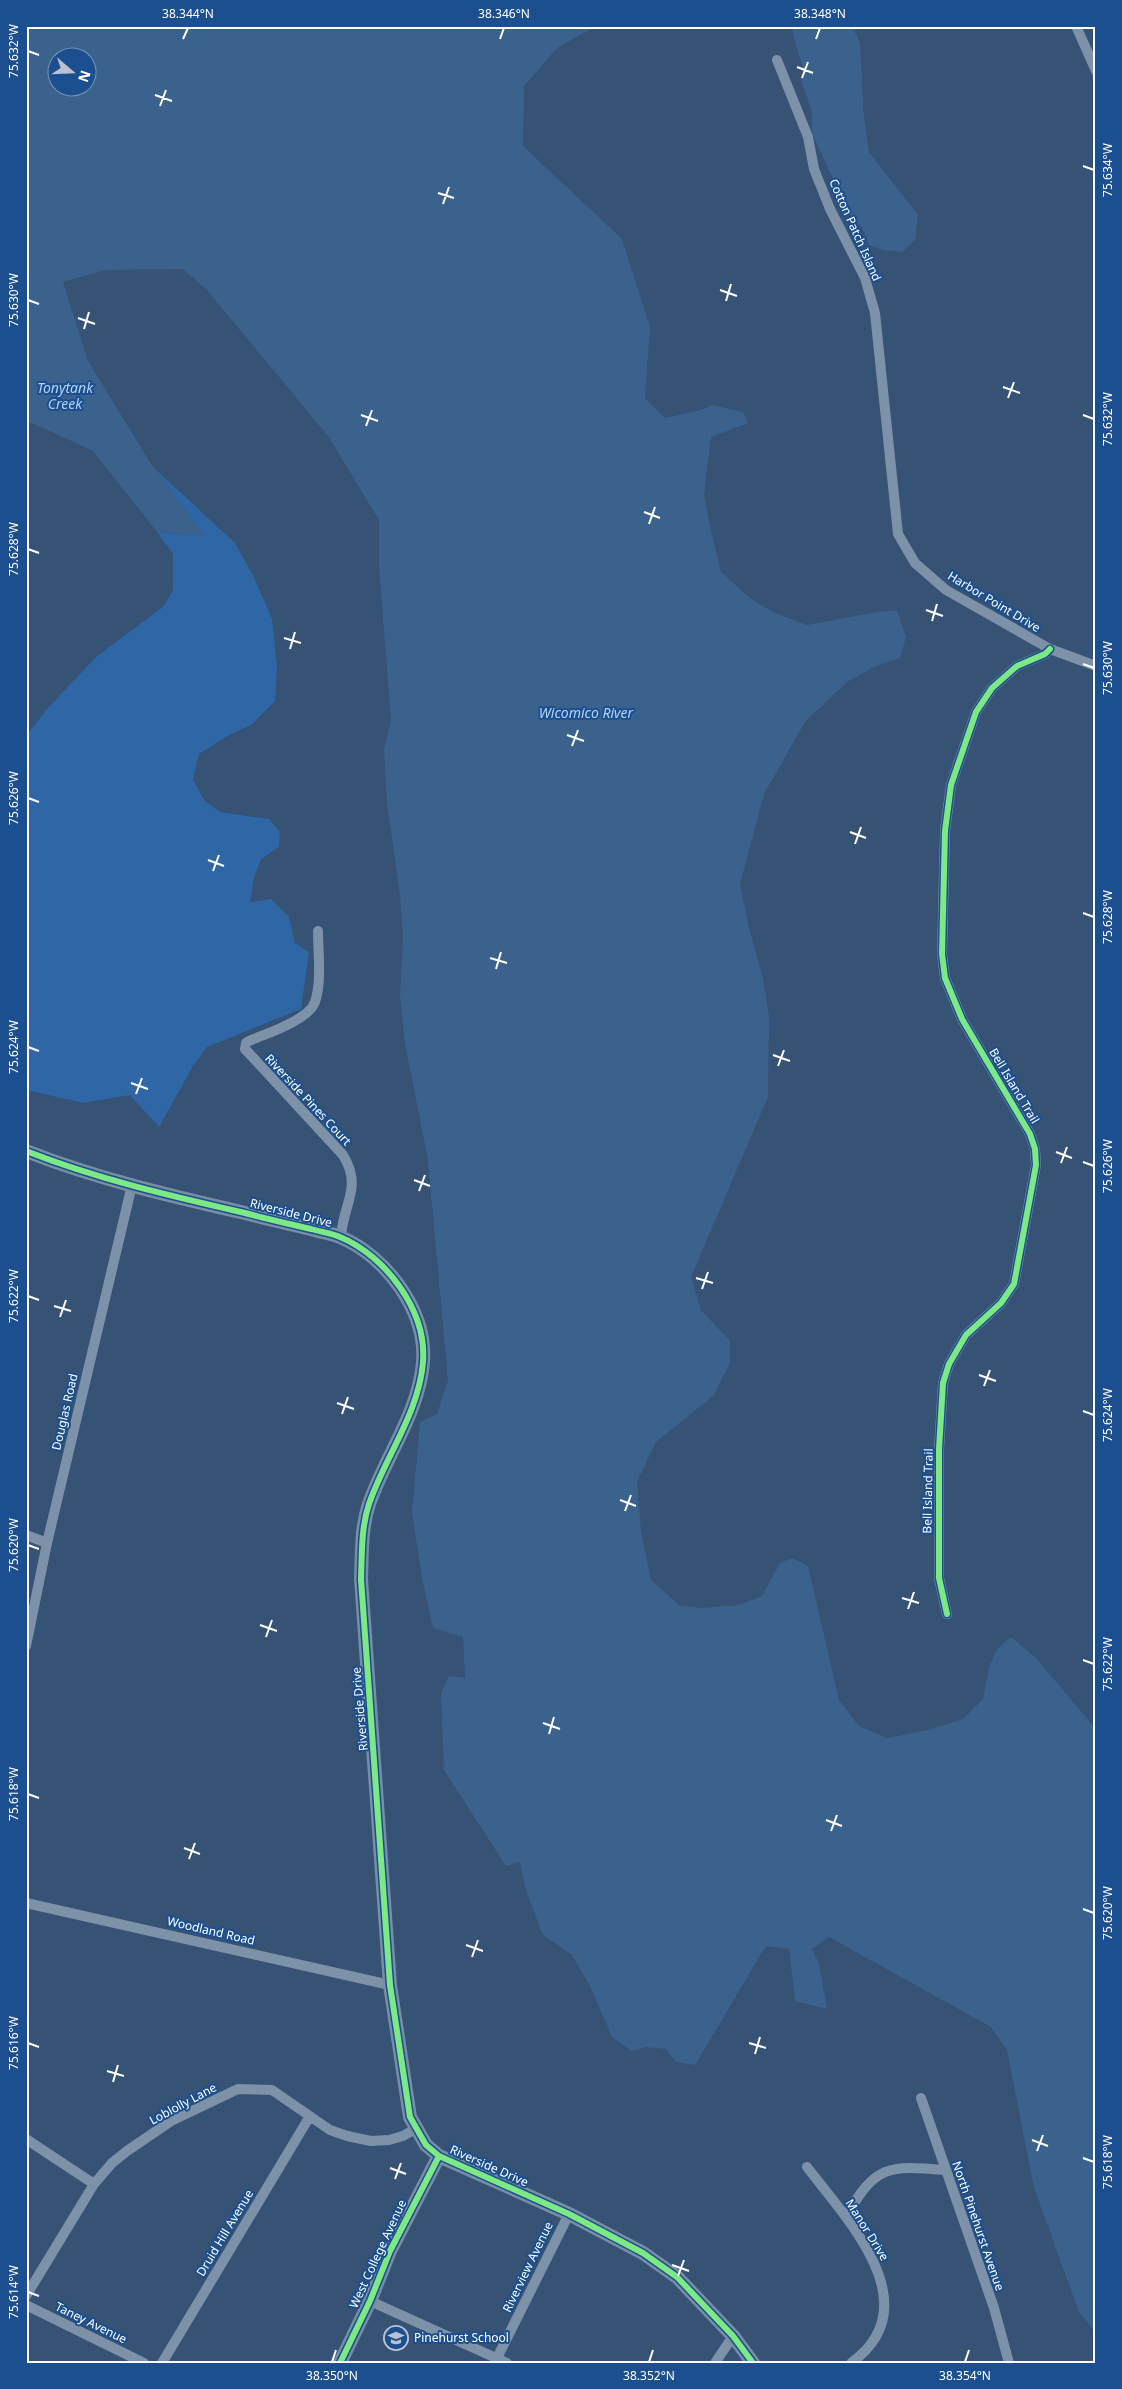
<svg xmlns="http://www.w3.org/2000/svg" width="1122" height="2389" font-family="'Noto Sans',sans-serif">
  <rect width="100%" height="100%" fill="#365274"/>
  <path fill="#2f66a5" d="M 153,467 L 235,543 L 253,575 L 272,619 L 277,667 L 275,701 L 251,725 L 229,735 L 199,754 L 193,779 L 204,800 L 220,812 L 269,819 L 280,832 L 279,847 L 261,859 L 254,878 L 250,902 L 271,899 L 289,917 L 295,943 L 309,952 L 301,1009 L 207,1047 L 193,1066 L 159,1127 L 130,1095 L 83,1103 L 26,1090 L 26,736 L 48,708 L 96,657 L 163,607 L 173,590 L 173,554 L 157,532 L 205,536 Z"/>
  <path fill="#3b618d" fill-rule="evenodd" d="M 26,26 L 596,26 L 557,48 L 524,86 L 523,146 L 622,239 L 650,327 L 645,398 L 665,418 L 700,410 L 713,405 L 743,412 L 748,423 L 711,437 L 704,496 L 711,530 L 721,572 L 751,599 L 775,613 L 807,625 L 877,612 L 897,610 L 906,637 L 900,658 L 876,666 L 847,682 L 805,722 L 764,794 L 740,884 L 749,928 L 763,978 L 769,1016 L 768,1097 L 691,1277 L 701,1310 L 730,1341 L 730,1363 L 713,1396 L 656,1442 L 637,1482 L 641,1531 L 651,1580 L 680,1606 L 702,1608 L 739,1605 L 762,1596 L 780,1563 L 792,1558 L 808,1566 L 839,1700 L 859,1726 L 887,1738 L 928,1730 L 963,1719 L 983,1699 L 989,1667 L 997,1649 L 1011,1637 L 1036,1658 L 1096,1729 L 1096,2333 L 1079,2312 L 1034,2188 L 1007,2050 L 991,2027 L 829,1937 L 812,1949 L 819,1963 L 827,2009 L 795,2001 L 789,1949 L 766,1946 L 695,2065 L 676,2062 L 666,2049 L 645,2047 L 632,2051 L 612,2037 L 590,1986 L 572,1955 L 543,1935 L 526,1891 L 520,1862 L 506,1866 L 444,1770 L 441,1694 L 449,1676 L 465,1678 L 463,1637 L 433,1628 L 422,1578 L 412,1512 L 420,1422 L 437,1414 L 448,1380 L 428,1160 L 405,1044 L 400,997 L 403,934 L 400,895 L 387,803 L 384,749 L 391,720 L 379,566 L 379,520 L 328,436 L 206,289 L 183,269 L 105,270 L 63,282 L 88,361 L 153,467 L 205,536 L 157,532 L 93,451 L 32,423 L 26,423 ZM 58,58 L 88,58 L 88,88 L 58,88 Z
    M 793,26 L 852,26 L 860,43 L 864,118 L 869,152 L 918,215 L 915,240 L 902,252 L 883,250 L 869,245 L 862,227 L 849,214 L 812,133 L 812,111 L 801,81 L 803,69 L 793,35 Z"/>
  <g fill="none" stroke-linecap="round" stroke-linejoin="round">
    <path stroke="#7d92a8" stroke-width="10" d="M 1076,26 L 1096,71
      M 777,60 L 808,137 L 814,169 L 830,209 L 865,278 L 875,313 L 898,534 L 915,563 L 946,590 L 1050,649 L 1096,666
      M 318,931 C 318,953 322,981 315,1002 C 309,1020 265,1034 249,1041 L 246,1043 L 245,1049 L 343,1155 C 363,1188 343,1203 341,1237
      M 26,1535 L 47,1543
      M 947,1614 L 939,1578 L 939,1449 L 943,1383 L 949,1364 L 966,1335 L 1001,1303 L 1014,1284 L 1036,1165 L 1035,1149 L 1030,1134 L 962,1019 L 945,978 L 942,954 L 945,831 L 951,785 L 976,712 L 992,688 L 1017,666 L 1045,654 L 1050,649
      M 26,1646 L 47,1543 L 132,1185
      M 26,1903 L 390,1985
      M 921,2098 L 994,2308 L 1009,2363
      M 26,2139 L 94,2184
      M 807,2167 C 847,2219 931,2306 851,2363
      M 846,2217 C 875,2165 888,2165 945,2170
      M 26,2296 L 94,2184 L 112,2163 L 127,2151 L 171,2121 L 238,2089 L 272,2090 L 330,2130 L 347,2136 L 371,2141 L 389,2140 L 403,2136 L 415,2129
      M 370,2301 L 507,2363
      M 26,2305 L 144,2363
      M 497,2358 L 569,2214
      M 162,2363 L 310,2116
      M 715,2363 L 733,2336"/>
    <path stroke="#798da4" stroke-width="14" d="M 26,1151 C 97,1179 171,1196 245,1213 C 267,1219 289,1224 311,1229 C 321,1232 331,1233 340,1237 C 386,1256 427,1311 423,1362 C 419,1413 385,1457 369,1504 C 361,1528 362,1554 361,1579 L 390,1985 L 410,2117 L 426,2145 L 439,2156 L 569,2214 L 643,2253 L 677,2277 L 733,2336 L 753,2363
      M 340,2363 L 370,2301 L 390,2251 L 439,2156"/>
    <defs>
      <path id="cycleway" d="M 26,1151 C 97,1179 171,1196 245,1213 C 267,1219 289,1224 311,1229 C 321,1232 331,1233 340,1237 C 386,1256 427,1311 423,1362 C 419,1413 385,1457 369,1504 C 361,1528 362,1554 361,1579 L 390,1985 L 410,2117 L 426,2145 L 439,2156 L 569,2214 L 643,2253 L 677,2277 L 733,2336 L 753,2363
        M 947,1614 L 939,1578 L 939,1449 L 943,1383 L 949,1364 L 966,1335 L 1001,1303 L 1014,1284 L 1036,1165 L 1035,1149 L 1030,1134 L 962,1019 L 945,978 L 942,954 L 945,831 L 951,785 L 976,712 L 992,688 L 1017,666 L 1045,654 L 1050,649
        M 340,2363 L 370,2301 L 390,2251 L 439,2156"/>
    </defs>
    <use href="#cycleway" stroke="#1b4f8f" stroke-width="9"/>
    <use href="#cycleway" stroke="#7ce984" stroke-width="6"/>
  </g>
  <path fill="none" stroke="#fff" stroke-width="2" d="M 183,39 L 188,28M 500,39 L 504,28M 816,39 L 820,28M 28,51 L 39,55M 797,67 L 813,73M 802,78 L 808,62M 155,95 L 172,101M 160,106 L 166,90M 1083,166 L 1094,170M 438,193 L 454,198M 443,204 L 449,187M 720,290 L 737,296M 28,300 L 39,304M 726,301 L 731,284M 78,318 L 95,324M 84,329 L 89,312M 1003,387 L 1020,393M 1008,398 L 1014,382M 361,415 L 378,421M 1083,415 L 1094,419M 366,426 L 372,410M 644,512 L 660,518M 649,524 L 655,507M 28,549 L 39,553M 926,610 L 943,616M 932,621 L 937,604M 284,638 L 301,643M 290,649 L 295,632M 1083,664 L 1094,668M 567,735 L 584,741M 572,746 L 578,730M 28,798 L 39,802M 850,832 L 866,838M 855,844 L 861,827M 208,860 L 224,866M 213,871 L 219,855M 1083,913 L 1094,917M 490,958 L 507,963M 496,969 L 501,952M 28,1047 L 39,1051M 773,1055 L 790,1061M 778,1066 L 784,1050M 131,1083 L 148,1089M 136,1094 L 142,1078M 1056,1152 L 1072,1158M 1083,1162 L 1094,1166M 1061,1163 L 1067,1147M 414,1180 L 430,1186M 419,1191 L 425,1175M 696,1278 L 713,1283M 702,1289 L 708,1272M 28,1296 L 39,1300M 54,1306 L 71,1311M 60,1317 L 66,1300M 979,1375 L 996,1381M 984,1386 L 990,1370M 337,1403 L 354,1409M 1083,1411 L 1094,1415M 342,1414 L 348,1397M 620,1500 L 636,1506M 625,1511 L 631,1495M 28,1545 L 39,1549M 902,1598 L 919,1603M 908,1609 L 914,1592M 260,1625 L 277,1631M 266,1637 L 272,1620M 1083,1660 L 1094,1664M 543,1723 L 560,1729M 549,1734 L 554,1717M 28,1794 L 39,1798M 826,1820 L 842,1826M 831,1831 L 837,1815M 184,1848 L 200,1854M 189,1859 L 195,1843M 1083,1909 L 1094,1913M 466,1945 L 483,1951M 472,1957 L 478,1940M 28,2043 L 39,2047M 749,2043 L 766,2048M 755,2054 L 760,2037M 107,2071 L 124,2076M 113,2082 L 118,2065M 1032,2140 L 1048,2146M 1037,2151 L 1043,2135M 1083,2158 L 1094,2162M 390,2168 L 406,2174M 395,2179 L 401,2163M 672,2265 L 689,2271M 678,2276 L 684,2260M 28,2292 L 39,2296M 332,2362 L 336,2350M 649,2362 L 653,2350M 965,2362 L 969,2350"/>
  <defs>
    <symbol id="school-ring" viewBox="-11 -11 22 22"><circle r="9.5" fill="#1b4f8f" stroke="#b9c2ce" stroke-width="1.5"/><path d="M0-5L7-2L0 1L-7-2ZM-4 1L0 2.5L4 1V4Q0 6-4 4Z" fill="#b9c2ce"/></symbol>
  </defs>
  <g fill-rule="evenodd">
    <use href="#school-ring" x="382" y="2324" width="28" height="28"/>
  </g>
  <g text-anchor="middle" stroke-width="4" stroke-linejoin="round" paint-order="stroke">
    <g font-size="12" fill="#fff" stroke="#1b4f8f">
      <text transform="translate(855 230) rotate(66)" y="4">Cotton Patch Island</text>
      <text transform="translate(994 602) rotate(31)" y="4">Harbor Point Drive</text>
      <text transform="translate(1014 1086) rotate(59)" y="4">Bell Island Trail</text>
      <text transform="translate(308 1100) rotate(47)" y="4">Riverside Pines Court</text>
      <text transform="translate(291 1213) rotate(14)" y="4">Riverside Drive</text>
      <text transform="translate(65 1412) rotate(-77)" y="4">Douglas Road</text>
      <text transform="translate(928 1491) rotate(-89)" y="4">Bell Island Trail</text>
      <text transform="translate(360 1709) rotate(-95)" y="4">Riverside Drive</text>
      <text transform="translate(211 1931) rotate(13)" y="4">Woodland Road</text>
      <text transform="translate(183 2104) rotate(-28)" y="4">Loblolly Lane</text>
      <text transform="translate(489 2166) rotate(24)" y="4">Riverside Drive</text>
      <text transform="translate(978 2226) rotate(71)" y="4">North Pinehurst Avenue</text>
      <text transform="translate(867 2230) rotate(58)" y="4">Manor Drive</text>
      <text transform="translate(225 2233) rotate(-59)" y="4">Druid Hill Avenue</text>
      <text transform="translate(378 2254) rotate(-65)" y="4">West College Avenue</text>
      <text transform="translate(528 2267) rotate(-64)" y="4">Riverview Avenue</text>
      <text transform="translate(91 2323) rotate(26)" y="4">Taney Avenue</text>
    </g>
    <g font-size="12" fill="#fff" stroke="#1b4f8f" text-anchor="start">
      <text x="414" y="2342">Pinehurst School</text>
    </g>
    <g font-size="14" font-style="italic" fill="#b5d3f5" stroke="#1b4f8f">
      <text x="65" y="393">Tonytank<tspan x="65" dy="16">Creek</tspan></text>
      <text x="586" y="718">Wicomico River</text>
    </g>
  </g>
  <rect width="1122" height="2389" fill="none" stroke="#1b4f8f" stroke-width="55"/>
  <g transform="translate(72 72) rotate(109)"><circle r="24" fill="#1b4f8f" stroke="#7695bc"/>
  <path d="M0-4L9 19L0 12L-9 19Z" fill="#b9c2ce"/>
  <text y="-8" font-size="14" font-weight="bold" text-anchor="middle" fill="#ffffff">N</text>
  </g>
  <rect x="28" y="28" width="1066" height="2334" fill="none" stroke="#fff" stroke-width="2"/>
  <g font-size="12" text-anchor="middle" fill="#fff">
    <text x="188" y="18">38.344°N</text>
    <text x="504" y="18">38.346°N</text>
    <text x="820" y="18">38.348°N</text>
    <text transform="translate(14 51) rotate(-90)" y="4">75.632°W</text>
    <text transform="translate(1108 170) rotate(-90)" y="4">75.634°W</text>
    <text transform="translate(14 300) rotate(-90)" y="4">75.630°W</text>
    <text transform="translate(1108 419) rotate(-90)" y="4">75.632°W</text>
    <text transform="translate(14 549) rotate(-90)" y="4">75.628°W</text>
    <text transform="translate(1108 668) rotate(-90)" y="4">75.630°W</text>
    <text transform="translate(14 798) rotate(-90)" y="4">75.626°W</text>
    <text transform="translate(1108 917) rotate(-90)" y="4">75.628°W</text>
    <text transform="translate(14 1047) rotate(-90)" y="4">75.624°W</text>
    <text transform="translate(1108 1166) rotate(-90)" y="4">75.626°W</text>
    <text transform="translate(14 1296) rotate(-90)" y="4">75.622°W</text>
    <text transform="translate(1108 1415) rotate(-90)" y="4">75.624°W</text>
    <text transform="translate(14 1545) rotate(-90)" y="4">75.620°W</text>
    <text transform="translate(1108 1664) rotate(-90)" y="4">75.622°W</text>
    <text transform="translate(14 1794) rotate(-90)" y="4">75.618°W</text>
    <text transform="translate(1108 1913) rotate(-90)" y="4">75.620°W</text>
    <text transform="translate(14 2043) rotate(-90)" y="4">75.616°W</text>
    <text transform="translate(1108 2162) rotate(-90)" y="4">75.618°W</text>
    <text transform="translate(14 2292) rotate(-90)" y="4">75.614°W</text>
    <text x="332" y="2380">38.350°N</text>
    <text x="649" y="2380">38.352°N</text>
    <text x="965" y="2380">38.354°N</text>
  </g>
</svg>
